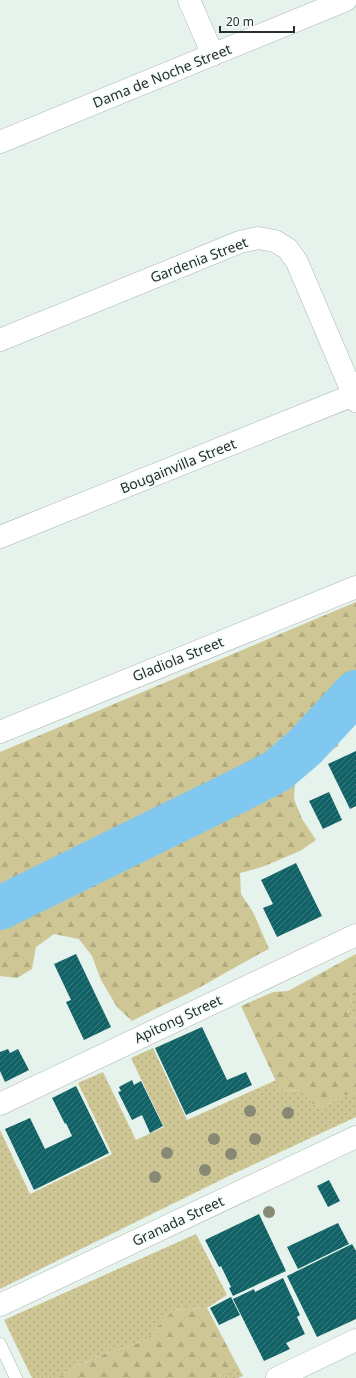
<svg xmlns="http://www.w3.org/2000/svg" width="356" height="1378" font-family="'Noto Sans',sans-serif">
  <defs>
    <pattern id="grass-dots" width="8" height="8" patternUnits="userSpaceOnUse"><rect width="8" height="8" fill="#cfc696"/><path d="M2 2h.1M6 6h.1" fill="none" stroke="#b2aa81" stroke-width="1.8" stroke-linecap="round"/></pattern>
    <pattern id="forest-firs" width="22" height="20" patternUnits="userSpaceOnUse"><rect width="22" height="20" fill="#cfc696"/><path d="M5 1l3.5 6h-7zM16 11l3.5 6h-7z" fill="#b2aa81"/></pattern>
    <pattern id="building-hatch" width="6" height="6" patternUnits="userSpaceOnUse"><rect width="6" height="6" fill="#106266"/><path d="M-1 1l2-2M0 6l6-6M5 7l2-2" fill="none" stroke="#3c7a7c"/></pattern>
  </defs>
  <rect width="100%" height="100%" fill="#e6f2ec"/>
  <path fill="url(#grass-dots)" d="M 356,991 L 356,1019 L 348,1014 L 352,993 Z
    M 153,1048 L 187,1120 L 276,1080 L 280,1090 L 302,1091 L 313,1104 L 324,1107 L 342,1096 L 356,1093 L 356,1117 L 231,1175 L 0,1289 L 0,1130 L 30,1194 L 112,1154 L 78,1083 L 103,1072 L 136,1140 L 164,1127 L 131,1058 Z
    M 196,1234 L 227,1295 L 207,1308 L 173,1310 L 145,1341 L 107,1353 L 76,1366 L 57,1378 L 32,1378 L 4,1320 Z
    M 236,1363 L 243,1376 L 238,1378 L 217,1378 Z"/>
  <path fill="url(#forest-firs)" d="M 356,602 L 356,717 L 342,731 L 338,746 L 319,759 L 295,783 L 294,799 L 302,819 L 316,840 L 300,851 L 262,867 L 240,873 L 241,894 L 253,912 L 269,949 C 243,962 219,977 193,991 C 173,1001 152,1010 132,1021 L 117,1007 L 101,980 L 92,956 L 79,939 L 54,934 L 36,947 L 32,969 L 17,978 L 0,976 L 0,752 Z
    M 356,954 L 356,991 L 352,993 L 348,1014 L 356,1019 L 356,1093 L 342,1096 L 324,1107 L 313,1104 L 302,1091 L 280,1090 L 241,1006 L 273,992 L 288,991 Z
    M 207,1308 L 236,1363 L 217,1378 L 57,1378 L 76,1366 L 107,1353 L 145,1341 L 173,1310 Z"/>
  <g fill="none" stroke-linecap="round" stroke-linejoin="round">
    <path stroke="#80c8ef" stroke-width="44" d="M 0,908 L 244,788 L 277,771 L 305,747 L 356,692"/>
  </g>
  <path fill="url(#building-hatch)" d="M 356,751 L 356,806 L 350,809 L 328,764 Z
    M 329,792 L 342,820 L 323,829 L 309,801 Z
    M 296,863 L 322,916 L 277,937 L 263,908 L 273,904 L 261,880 Z
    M 76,954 L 111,1027 L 84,1040 L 66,1002 L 71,1000 L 54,964 Z
    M 202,1027 L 227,1080 L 246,1072 L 252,1085 L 186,1115 L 155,1048 Z
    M 8,1049 L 10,1053 L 18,1049 L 29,1070 L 5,1082 L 0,1071 L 0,1052 Z
    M 132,1080 L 134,1085 L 141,1081 L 163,1126 L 150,1133 L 142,1115 L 132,1120 L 118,1092 L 121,1091 L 119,1087 Z
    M 76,1086 L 109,1153 L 34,1190 L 5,1129 L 30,1118 L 45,1149 L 72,1136 L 66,1123 L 65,1124 L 52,1098 Z
    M 329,1180 L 340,1201 L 328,1207 L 317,1186 Z
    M 259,1214 L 286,1271 L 233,1296 L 229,1288 L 231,1287 L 221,1266 L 219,1267 L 205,1240 Z
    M 338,1223 L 349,1244 L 298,1269 L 287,1247 Z
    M 352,1244 L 356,1251 L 356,1319 L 317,1337 L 287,1276 Z
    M 283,1278 L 300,1315 L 297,1317 L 305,1334 L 286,1343 L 290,1349 L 264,1361 L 233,1299 L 254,1289 L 255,1292 Z
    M 231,1297 L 240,1315 L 219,1325 L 210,1308 Z"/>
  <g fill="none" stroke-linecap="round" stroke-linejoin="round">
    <defs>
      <path id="lane" d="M 0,1344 L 16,1378"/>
      <path id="street" d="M 189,0 L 213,55
        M 0,142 L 346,0
        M 0,340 L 240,242 L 258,238 L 275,241 L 288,249 L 297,262 L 356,401
        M 0,537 L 356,394
        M 0,732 L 356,587
        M 0,1104 L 356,935
        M 0,1305 L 356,1137
        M 277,1378 L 356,1340"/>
    </defs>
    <use href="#lane" stroke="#abb6b0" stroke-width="13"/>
    <use href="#street" stroke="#abb6b0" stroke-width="23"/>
    <use href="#lane" stroke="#fff" stroke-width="12"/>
    <use href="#street" stroke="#fff" stroke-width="22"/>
  </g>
  <g fill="#878975">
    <circle cx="250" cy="1111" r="6"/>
    <circle cx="288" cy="1113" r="6"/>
    <circle cx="214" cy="1139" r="6"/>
    <circle cx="255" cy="1139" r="6"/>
    <circle cx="167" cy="1153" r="6"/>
    <circle cx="231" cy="1154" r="6"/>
    <circle cx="205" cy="1170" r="6"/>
    <circle cx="155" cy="1177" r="6"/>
    <circle cx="269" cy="1212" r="6"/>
  </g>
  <g text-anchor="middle" stroke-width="4" stroke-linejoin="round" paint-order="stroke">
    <g font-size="14" fill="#292e2c" stroke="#f5fefa">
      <text transform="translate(162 76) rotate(-22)" y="5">Dama de Noche Street</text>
      <text transform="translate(199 260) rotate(-21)" y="5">Gardenia Street</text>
      <text transform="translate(178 466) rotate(-22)" y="5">Bougainvilla Street</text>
      <text transform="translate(178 659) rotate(-22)" y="5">Gladiola Street</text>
      <text transform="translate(178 1019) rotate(-25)" y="5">Apitong Street</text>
      <text transform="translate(178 1221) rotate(-25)" y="5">Granada Street</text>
    </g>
  </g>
  <path d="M220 26v6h74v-6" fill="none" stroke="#292e2c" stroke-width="2"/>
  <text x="226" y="26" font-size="12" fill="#292e2c" stroke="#f5fefa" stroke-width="3" paint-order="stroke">20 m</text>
</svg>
